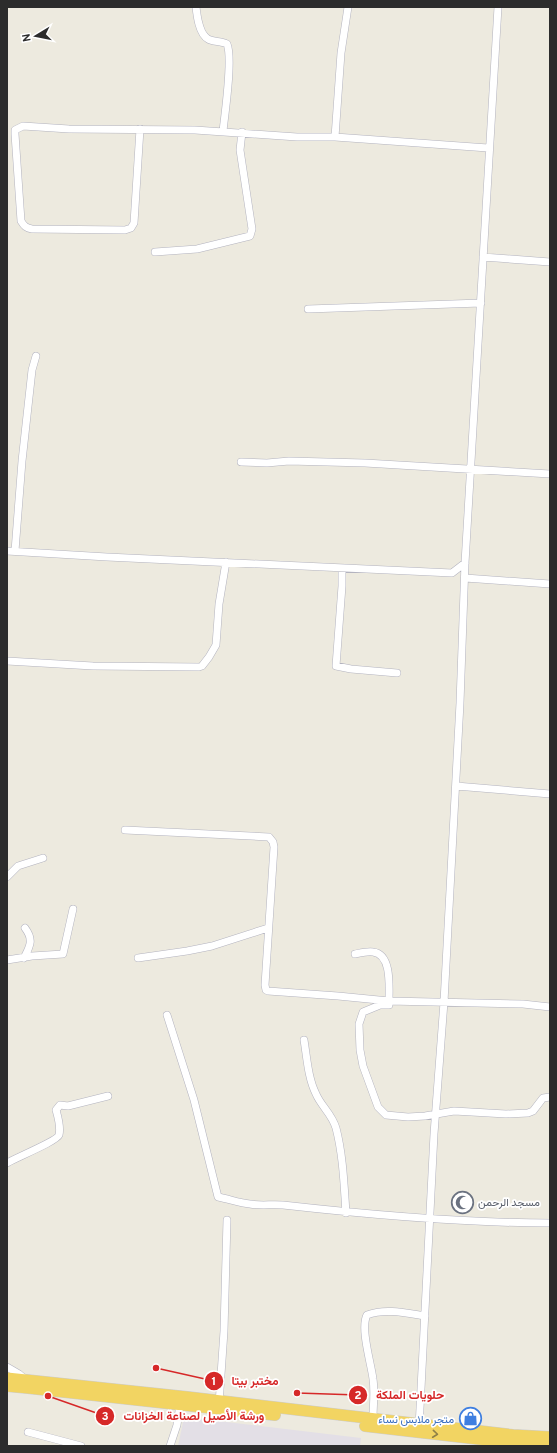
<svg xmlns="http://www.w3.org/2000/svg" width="557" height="1453" font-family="Overpass,Vazirmatn,sans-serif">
  <rect width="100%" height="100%" fill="#edeadf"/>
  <path fill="#e3dfe6" d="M 184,1417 L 361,1438 L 360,1446 L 178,1446 Z"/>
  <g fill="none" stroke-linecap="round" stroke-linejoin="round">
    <defs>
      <path id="minor" d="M 196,7 C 197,16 199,34 208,39 C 213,42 221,41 227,44 C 233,58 225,113 223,131
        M 140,129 L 134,223 L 131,228 L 125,230 L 32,229 C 26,228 24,226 21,221 L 15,134 L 15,130 L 23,126 L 69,129 L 195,130 L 297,137 L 335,137 L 488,148
        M 335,137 L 341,53 L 348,7
        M 155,252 L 197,249 L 250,236 L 252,229 L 240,150 L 242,132
        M 483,257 L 550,262
        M 308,309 L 481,303
        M 241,462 L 267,463 L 289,461 L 365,463 L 550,474
        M 7,551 L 107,557 L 452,573 L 465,563
        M 15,551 L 22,461 L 32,370 L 36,356
        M 342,568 L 342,586 L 336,666 L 351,669 L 397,673
        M 465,578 L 550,584
        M 7,661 L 93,666 L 199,667 L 202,666 L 209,657 L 216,645 L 219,604 L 226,562
        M 456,786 L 550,794
        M 125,830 L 269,837 L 273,842 L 274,847 L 265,985 L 266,990 L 268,991 L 338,996 L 389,1001 L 523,1004 L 550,1007
        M 7,877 L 18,866 L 43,858
        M 355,954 C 360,953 368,951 373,952 C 392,954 389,987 389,1001
        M 24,958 C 30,946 34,940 25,928
        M 138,958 L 187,951 L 212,946 L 268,928
        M 7,960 L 32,956 L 63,954 L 73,909
        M 389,1005 L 380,1005 L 363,1012 L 359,1024 L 360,1050 L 363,1066 L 378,1107 L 386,1115 L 408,1117 L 425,1116 L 454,1111 L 506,1114 L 528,1113 L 533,1111 L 543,1098 L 550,1097
        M 167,1015 L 194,1100 L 218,1197 C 229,1199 239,1203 250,1204 C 261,1206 272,1204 283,1205 C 372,1215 461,1223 550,1223
        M 304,1040 C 307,1058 308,1078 316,1094 C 321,1106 332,1114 336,1128 C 343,1155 344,1184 346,1213
        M 7,1163 C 15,1158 57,1141 59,1135 C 61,1127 58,1117 56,1110 L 60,1105 L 68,1106 L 108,1096
        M 7,1367 L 19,1374 L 26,1380
        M 219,1404 L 224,1331 L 227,1220
        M 373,1419 C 373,1406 375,1392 373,1379 C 371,1363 360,1328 367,1315 C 385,1308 406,1313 425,1316
        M 419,1428 L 434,1134 L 444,1002 L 460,703 L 465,563 L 498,7
        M 28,1432 L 81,1446
        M 170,1446 L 177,1425 L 180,1404"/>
      <path id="trunk" d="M 7,1378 L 187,1397 L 513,1435 L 550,1437
        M 7,1386 L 28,1388 L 275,1415
        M 365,1426 L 512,1443 L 550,1445"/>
    </defs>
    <use href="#minor" stroke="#b3b3bf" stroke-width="8"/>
    <use href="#trunk" stroke="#ccc" stroke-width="12"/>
    <use href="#minor" stroke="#fff" stroke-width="7"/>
    <use href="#trunk" stroke="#f2d462" stroke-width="11"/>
  </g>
  <defs><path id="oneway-chevron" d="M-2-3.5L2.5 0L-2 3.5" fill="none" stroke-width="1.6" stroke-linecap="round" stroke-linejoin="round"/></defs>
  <use stroke="#8f8047" href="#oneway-chevron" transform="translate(435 1434) rotate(6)"/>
  <defs>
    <symbol id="mosque-ring" viewBox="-11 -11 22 22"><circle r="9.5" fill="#fff" stroke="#6b7280" stroke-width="1.5"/><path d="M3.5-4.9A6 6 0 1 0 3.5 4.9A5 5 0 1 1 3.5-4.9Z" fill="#6b7280"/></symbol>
    <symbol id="shop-ring" viewBox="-11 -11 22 22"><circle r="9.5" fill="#fff" stroke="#3f7fe0" stroke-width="1.5"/><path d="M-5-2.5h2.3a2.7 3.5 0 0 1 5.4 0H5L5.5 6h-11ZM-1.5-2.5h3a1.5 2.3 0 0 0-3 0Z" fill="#3f7fe0"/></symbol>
  </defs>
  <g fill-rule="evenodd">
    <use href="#mosque-ring" x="450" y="1190" width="25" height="25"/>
    <use href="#shop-ring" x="458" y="1406" width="25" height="25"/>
  </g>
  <g text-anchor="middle" stroke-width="3.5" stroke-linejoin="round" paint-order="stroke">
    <g font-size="11" fill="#5b616d" stroke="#fff" text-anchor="start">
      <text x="478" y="1206">مسجد الرحمن</text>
    </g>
    <g font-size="11" fill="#366cbe" stroke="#fff" text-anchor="end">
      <text x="454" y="1423">متجر ملابس نساء</text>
    </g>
  </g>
  <path fill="none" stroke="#d62828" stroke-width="1.5" d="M156 1368L214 1381M297 1393L358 1395M48 1396L105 1416"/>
  <g fill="#d62828" stroke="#fff" stroke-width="1.5">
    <circle cx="156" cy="1368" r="4"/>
    <circle cx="297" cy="1393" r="4"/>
    <circle cx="48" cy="1396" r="4"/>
    <circle cx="214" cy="1381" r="10"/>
    <circle cx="358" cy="1395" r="10"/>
    <circle cx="105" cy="1416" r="10"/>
  </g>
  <g font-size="12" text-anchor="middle" font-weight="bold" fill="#fff">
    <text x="214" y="1385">1</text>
    <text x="358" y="1399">2</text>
    <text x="105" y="1420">3</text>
  </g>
  <g font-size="12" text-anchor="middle" font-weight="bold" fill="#d62828" stroke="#fff" stroke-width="3.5" stroke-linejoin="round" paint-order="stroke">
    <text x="255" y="1385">مختبر بيتا</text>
    <text x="410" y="1399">حلويات الملكة</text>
    <text x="194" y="1420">ورشة الأصيل لصناعة الخزانات</text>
  </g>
  <rect width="557" height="1453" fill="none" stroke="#2c2c2c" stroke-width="16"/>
  <g transform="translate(36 36) rotate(260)" stroke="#ffffff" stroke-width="3" paint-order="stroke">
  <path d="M0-3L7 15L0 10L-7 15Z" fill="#2c2c2c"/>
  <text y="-6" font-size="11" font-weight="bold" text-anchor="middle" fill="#2c2c2c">N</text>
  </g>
</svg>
